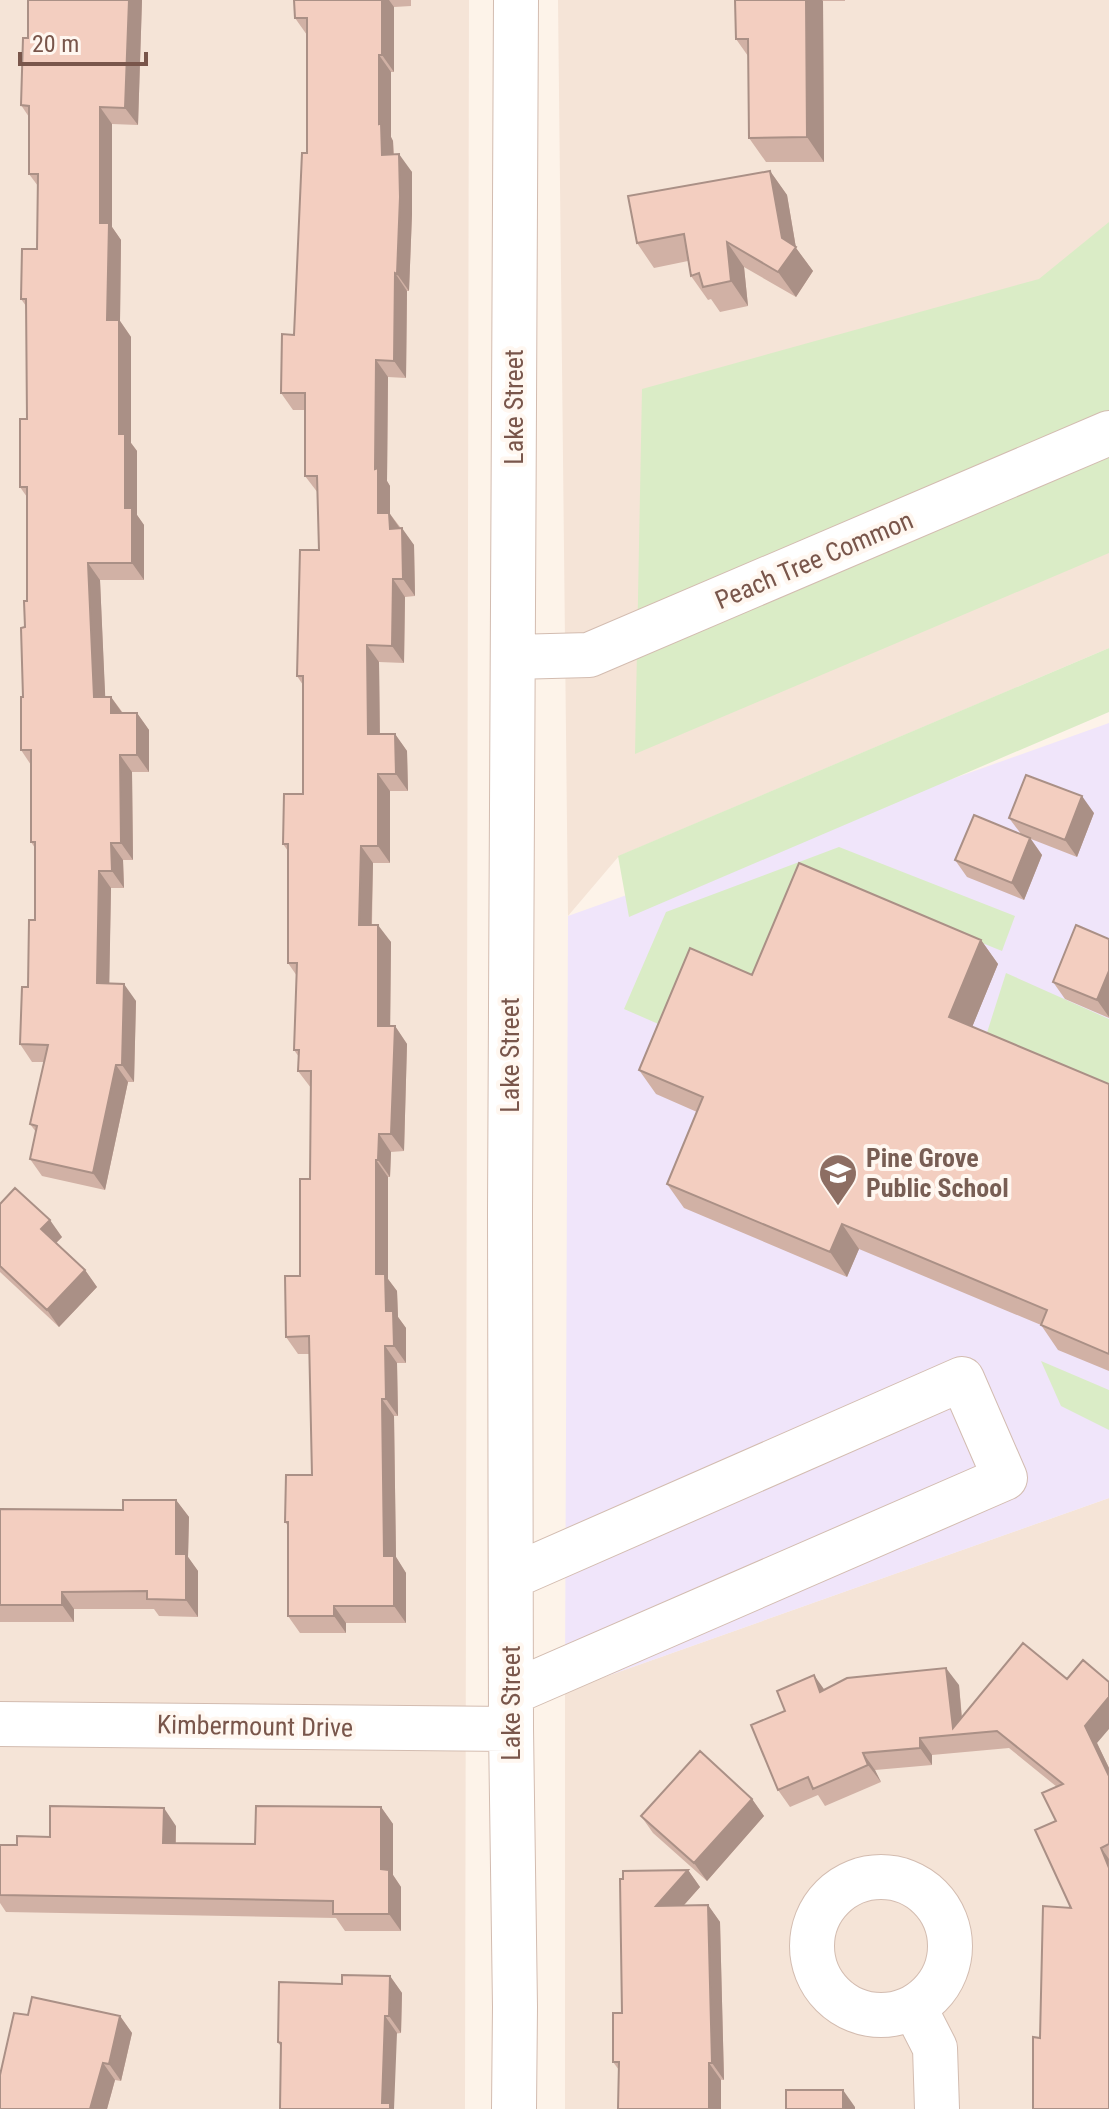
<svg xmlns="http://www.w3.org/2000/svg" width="1109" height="2109" font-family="'Roboto Condensed',sans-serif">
  <rect width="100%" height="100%" fill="#fdf3e9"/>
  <path fill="#f5e4d7" d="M 0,0 L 469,0 L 465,2109 L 0,2109 Z
    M 558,0 L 1109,0 L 1109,648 L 619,856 L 568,916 Z
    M 1109,1498 L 1109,2109 L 565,2109 L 565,1691 Z"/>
  <path fill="#f0e5fa" d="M 1109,723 L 1109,1498 L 565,1691 L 568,916 Z"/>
  <path fill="#daecc6" d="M 1109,222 L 1109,553 L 635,754 L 642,389 L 1039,279 Z
    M 1109,648 L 1109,712 L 629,917 L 618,856 Z
    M 839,847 L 1015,916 L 1002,951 L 807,872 L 754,978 L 663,1026 L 624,1009 L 666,912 Z
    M 1006,973 L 1109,1019 L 1109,1091 L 984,1042 Z
    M 1041,1361 L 1109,1390 L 1109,1430 L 1061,1406 Z"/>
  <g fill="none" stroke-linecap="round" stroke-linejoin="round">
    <defs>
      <path id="minor" d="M 513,657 L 589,655 L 1109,433
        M 511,1577 L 962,1379 L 1005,1478 L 511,1693
        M 0,1724 L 511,1729
        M812 1946a69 69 0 1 1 138 0a69 69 0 1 1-138 0Z
        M 914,2007 L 935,2048 L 937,2109
        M 514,2109 L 515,2007 L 511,1729 L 510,1211 L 516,0"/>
    </defs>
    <use href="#minor" stroke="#d3bcb0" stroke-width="46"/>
    <use href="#minor" stroke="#fff" stroke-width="44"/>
  </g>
  <path fill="#d1b1a5" d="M 142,0 L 138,125 L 112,124 L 112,227 L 121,240 L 120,321 L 131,337 L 131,443 L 137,451 L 137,515 L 144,525 L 144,580 L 100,580 L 105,697 L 111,697 L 123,713 L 137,713 L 149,730 L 149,772 L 132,772 L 133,860 L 123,860 L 124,888 L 111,888 L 109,983 L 136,1001 L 134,1082 L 128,1082 L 105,1190 L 42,1176 L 30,1159 L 36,1132 L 30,1124 L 44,1062 L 32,1062 L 20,1044 L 28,987 L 35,920 L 35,848 L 31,842 L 31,765 L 21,750 L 27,601 L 27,497 L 20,487 L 27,419 L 26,306 L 21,299 L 37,249 L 38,186 L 29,174 L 29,117 L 21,105 L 28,38 Z
    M 294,0 L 411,0 L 411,6 L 394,7 L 394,72 L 391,72 L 391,137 L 393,141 L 394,155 L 412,172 L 412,214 L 409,291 L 407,291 L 406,378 L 388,377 L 387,481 L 390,486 L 390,514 L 414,545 L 415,596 L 405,597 L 404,663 L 379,662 L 380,734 L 395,734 L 407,751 L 408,791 L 390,791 L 390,863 L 373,863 L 372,925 L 391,942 L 390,1026 L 395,1026 L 407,1044 L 404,1151 L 391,1152 L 390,1177 L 388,1177 L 388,1279 L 397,1291 L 398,1317 L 406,1328 L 406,1363 L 397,1363 L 398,1416 L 394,1416 L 396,1557 L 406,1573 L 406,1623 L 346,1623 L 346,1633 L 300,1633 L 288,1616 L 288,1526 L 285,1522 L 312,1475 L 309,1354 L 298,1354 L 286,1337 L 300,1276 L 310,1179 L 311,1088 L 298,1071 L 299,1057 L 294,1050 L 297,976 L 288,963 L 288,851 L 283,844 L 303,794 L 303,685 L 297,676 L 319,550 L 318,493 L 305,476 L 305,410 L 293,410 L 281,393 L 294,335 L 307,153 L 307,35 L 295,18 Z
    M 735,0 L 845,0 L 845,1 L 823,1 L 824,162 L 766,162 L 749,138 L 748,56 L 736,39 Z
    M 770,171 L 787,195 L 796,248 L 813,271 L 796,297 L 744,267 L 748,306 L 720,312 L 711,299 L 708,300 L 691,276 L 688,261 L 654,268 L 637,243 Z
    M 1094,813 L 1077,857 L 1031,839 L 1042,855 L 1024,900 L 967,877 L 955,860 L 1021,834 L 1009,818 Z
    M 1109,939 L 1109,1018 L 1065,999 L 1053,982 Z
    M 981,940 L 998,964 L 972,1027 L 1109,1084 L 1109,1371 L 1058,1350 L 1041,1325 L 859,1249 L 847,1277 L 684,1208 L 667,1184 L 697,1112 L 656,1094 L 639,1070 L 752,975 Z
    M 0,1204 L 62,1237 L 56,1243 L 85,1270 L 97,1287 L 59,1327 L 0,1272 Z
    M 176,1500 L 189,1517 L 188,1557 L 198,1571 L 198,1617 L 159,1616 L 154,1609 L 74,1609 L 74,1622 L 0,1622 L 0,1509 L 123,1510 Z
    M 959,1685 L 962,1717 L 1097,1743 L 1109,1768 L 1109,2109 L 1040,2038 L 1071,1908 L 1056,1821 L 1057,1787 L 1009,1748 L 932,1755 L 932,1765 L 875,1770 L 881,1782 L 825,1806 L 818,1795 L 790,1807 L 778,1790 L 785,1711 L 824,1690 Z
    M 752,1799 L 764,1816 L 707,1881 L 653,1833 L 641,1816 Z
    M 381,1807 L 393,1824 L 393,1875 L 401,1887 L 401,1931 L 345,1931 L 336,1918 L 6,1912 L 0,1903 L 0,1845 L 17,1845 L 50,1837 L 176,1826 L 176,1843 L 255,1844 Z
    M 688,1870 L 700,1887 L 684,1905 L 708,1905 L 720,1922 L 724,2080 L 619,2070 L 613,2062 L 622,2013 L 623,1879 Z
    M 390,1976 L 402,1993 L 401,2033 L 281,2047 L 278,2042 L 342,1984 Z
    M 28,2015 L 120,2016 L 132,2033 L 121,2081 L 115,2080 L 107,2109 L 0,2109 Z"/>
  <path fill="#aa9086" d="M 129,0 L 142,0 L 138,125 L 125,108 Z
    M 382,0 L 389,0 L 394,7 L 394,72 L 382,55 Z
    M 806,0 L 822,0 L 823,1 L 824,162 L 807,137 Z
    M 379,55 L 391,72 L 391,137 L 393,141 L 394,172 L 382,155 L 379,124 Z
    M 100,107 L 112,124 L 112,227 L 121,240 L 120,321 L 131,337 L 131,443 L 137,451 L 137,515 L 144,525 L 144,580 L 132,563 L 125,508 L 119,434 L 107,320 L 100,223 Z
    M 399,154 L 412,172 L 412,214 L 409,291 L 397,274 Z
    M 770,171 L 787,195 L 796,248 L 813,271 L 796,297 L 778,272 L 782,238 Z
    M 727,242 L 744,267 L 748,306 L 731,281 Z
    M 395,273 L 407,291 L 406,378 L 394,361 Z
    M 376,360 L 388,377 L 387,481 L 390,486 L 390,514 L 401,530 L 402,546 L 378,513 L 375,469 Z
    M 402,528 L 414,545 L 415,596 L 403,579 Z
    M 88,563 L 100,580 L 106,714 L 94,697 Z
    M 393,579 L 405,597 L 404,663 L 392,646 Z
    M 367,645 L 379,662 L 380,751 L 368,734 Z
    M 111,697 L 123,714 L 111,713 Z
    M 137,713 L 149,730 L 149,772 L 137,755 Z
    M 395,734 L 407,751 L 408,791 L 396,774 Z
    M 120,755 L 132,772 L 133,860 L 121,843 Z
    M 378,774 L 390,791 L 390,863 L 378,846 Z
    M 1082,796 L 1094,813 L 1077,857 L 1065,840 Z
    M 1030,838 L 1042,855 L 1024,900 L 1012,883 Z
    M 111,843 L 123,860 L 124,888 L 112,871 Z
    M 361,846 L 373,863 L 371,942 L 359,925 Z
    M 99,871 L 111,888 L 109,1000 L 97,983 Z
    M 378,925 L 391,942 L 390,1043 L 378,1026 Z
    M 981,940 L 998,964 L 966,1042 L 949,1017 Z
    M 1109,971 L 1109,1017 L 1097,1000 Z
    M 124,984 L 136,1001 L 134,1082 L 122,1065 Z
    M 395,1026 L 407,1044 L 404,1151 L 391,1134 Z
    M 116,1065 L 128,1082 L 105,1190 L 93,1173 Z
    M 379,1134 L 391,1152 L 390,1177 L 378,1160 Z
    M 376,1160 L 388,1177 L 388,1279 L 397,1291 L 398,1317 L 406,1328 L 406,1363 L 394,1346 L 376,1274 Z
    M 50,1220 L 62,1237 L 53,1246 L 41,1229 Z
    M 842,1224 L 859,1249 L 847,1277 L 830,1252 Z
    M 85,1270 L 97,1287 L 59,1327 L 47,1310 Z
    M 385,1346 L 397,1363 L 398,1416 L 386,1399 Z
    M 382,1399 L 394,1416 L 396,1557 L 406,1573 L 406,1623 L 394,1606 L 384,1556 Z
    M 176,1500 L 189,1517 L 188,1557 L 198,1571 L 198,1617 L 186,1600 L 176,1554 Z
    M 62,1592 L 74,1609 L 74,1622 L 62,1605 Z
    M 334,1606 L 346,1623 L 346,1633 L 334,1616 Z
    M 946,1668 L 959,1685 L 963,1734 L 953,1728 Z
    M 814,1675 L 826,1692 L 820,1692 Z
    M 1109,1697 L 1109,1729 L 1097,1743 L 1109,1768 L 1109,1776 L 1085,1726 Z
    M 920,1738 L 932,1755 L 932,1765 L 920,1748 Z
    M 863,1753 L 875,1770 L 881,1782 L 868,1765 Z
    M 752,1799 L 764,1816 L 707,1881 L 694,1863 Z
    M 381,1807 L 393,1824 L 393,1875 L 401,1887 L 401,1931 L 389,1914 L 381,1869 Z
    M 164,1808 L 176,1826 L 175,1860 L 163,1843 Z
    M 1101,1848 L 1109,1859 L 1109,1868 Z
    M 688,1870 L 700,1887 L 668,1923 L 656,1906 Z
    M 708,1905 L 720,1922 L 724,2080 L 712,2063 Z
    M 390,1976 L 402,1993 L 401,2033 L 389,2016 Z
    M 120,2016 L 132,2033 L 121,2081 L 109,2064 Z
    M 385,2016 L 397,2033 L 394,2109 L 386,2109 L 382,2103 Z
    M 103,2063 L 115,2080 L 107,2109 L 90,2109 Z
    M 709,2063 L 721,2080 L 721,2109 L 709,2109 Z
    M 843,2090 L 855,2107 L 855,2109 L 843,2109 Z"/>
  <path fill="#f3cec0" stroke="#aa9086" stroke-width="2" d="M 28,0 L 129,0 L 125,108 L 100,107 L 100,223 L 109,223 L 107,320 L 119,320 L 119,434 L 125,434 L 125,508 L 132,508 L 132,563 L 88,563 L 94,697 L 111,697 L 111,713 L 137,713 L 137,755 L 120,755 L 121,843 L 111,843 L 112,871 L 99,871 L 97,983 L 124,984 L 122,1065 L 116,1065 L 93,1173 L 30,1159 L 37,1126 L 30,1124 L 48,1045 L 20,1044 L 22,987 L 28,987 L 29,920 L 35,920 L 35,842 L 31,842 L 31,750 L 21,750 L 21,697 L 23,697 L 21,628 L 25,627 L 24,601 L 27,601 L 27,487 L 20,487 L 20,419 L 27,419 L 26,299 L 21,299 L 22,249 L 37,249 L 38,174 L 29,174 L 29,106 L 21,105 L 23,38 L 28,38 Z
    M 294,0 L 382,0 L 382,55 L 379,55 L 379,124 L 381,123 L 382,155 L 399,154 L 400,197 L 397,274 L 395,273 L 394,361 L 376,360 L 375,469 L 378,468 L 378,513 L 389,513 L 390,529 L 402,528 L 403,579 L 393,579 L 392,646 L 367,645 L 368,734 L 395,734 L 396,774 L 378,774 L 378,846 L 361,846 L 359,925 L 378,925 L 378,1026 L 395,1026 L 391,1134 L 379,1134 L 378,1160 L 376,1160 L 376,1274 L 385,1274 L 386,1311 L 393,1311 L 394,1346 L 385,1346 L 386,1399 L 382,1399 L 384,1556 L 394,1556 L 394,1606 L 334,1606 L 334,1616 L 288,1616 L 288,1522 L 285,1522 L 286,1475 L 312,1475 L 309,1336 L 286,1337 L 285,1276 L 300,1276 L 300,1179 L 310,1179 L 311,1071 L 298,1071 L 299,1050 L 294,1050 L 297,963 L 288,963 L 288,844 L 283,844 L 284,794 L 303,794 L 303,676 L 297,676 L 300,550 L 319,550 L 317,476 L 305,476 L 305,393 L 281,393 L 282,334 L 294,335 L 302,153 L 307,153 L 307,18 L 295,18 Z
    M 735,0 L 806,0 L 807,137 L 749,138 L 748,39 L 736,39 Z
    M 770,171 L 782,238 L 796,247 L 778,272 L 727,242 L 731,281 L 703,287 L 699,273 L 691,276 L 684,234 L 637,243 L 628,196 Z
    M 1026,775 L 1082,796 L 1065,840 L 1009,818 Z
    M 974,815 L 1030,838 L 1012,883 L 955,860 Z
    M 799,863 L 981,940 L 949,1017 L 1109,1084 L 1109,1354 L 1041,1325 L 1047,1310 L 842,1224 L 830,1252 L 667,1184 L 703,1097 L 639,1070 L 690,948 L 752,975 Z
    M 1076,925 L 1109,939 L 1109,971 L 1097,1000 L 1053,982 Z
    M 15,1188 L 50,1220 L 41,1229 L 85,1270 L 47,1310 L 0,1266 L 0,1204 Z
    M 123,1500 L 176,1500 L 176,1554 L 186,1554 L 186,1600 L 147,1599 L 147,1591 L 62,1592 L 62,1605 L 0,1605 L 0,1509 L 123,1510 Z
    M 1023,1643 L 1067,1679 L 1083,1660 L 1109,1682 L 1109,1697 L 1085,1726 L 1109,1776 L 1109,1844 L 1101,1848 L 1109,1868 L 1109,2109 L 1033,2109 L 1033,2037 L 1040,2038 L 1043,1906 L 1071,1908 L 1035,1830 L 1056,1821 L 1042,1793 L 1063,1784 L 997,1731 L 920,1738 L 920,1748 L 863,1753 L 868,1765 L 813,1789 L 808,1777 L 778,1790 L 751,1725 L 785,1711 L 777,1691 L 814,1675 L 820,1692 L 847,1678 L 946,1668 L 953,1728 Z
    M 700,1751 L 752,1799 L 694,1863 L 641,1816 Z
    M 50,1806 L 164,1808 L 163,1843 L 255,1844 L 256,1806 L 381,1807 L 381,1869 L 389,1870 L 389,1914 L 333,1914 L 333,1901 L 0,1895 L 0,1845 L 17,1845 L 17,1836 L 50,1837 Z
    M 688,1870 L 656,1906 L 708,1905 L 712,2063 L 709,2063 L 709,2109 L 618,2109 L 619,2062 L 613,2062 L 613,2013 L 622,2013 L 620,1879 L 623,1879 L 623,1871 Z
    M 342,1975 L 390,1976 L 389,2016 L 385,2016 L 382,2103 L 390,2103 L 390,2109 L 280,2109 L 281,2043 L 278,2042 L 279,1982 L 342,1984 Z
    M 32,1997 L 120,2016 L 109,2064 L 103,2063 L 90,2109 L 0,2109 L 0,2075 L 14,2013 L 28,2015 Z
    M 786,2090 L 843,2090 L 843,2109 L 786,2109 Z"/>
  <defs>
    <symbol id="school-pin" viewBox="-11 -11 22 30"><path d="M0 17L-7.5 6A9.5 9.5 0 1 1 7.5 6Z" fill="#8d6e63" stroke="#fff7f0"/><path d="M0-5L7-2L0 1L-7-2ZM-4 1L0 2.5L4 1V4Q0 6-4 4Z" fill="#fff"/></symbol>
  </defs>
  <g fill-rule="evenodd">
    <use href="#school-pin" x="816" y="1151" width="44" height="60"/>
  </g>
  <g text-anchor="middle" stroke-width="8" stroke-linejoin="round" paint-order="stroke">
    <g font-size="26" fill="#79564b" stroke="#fff7f0">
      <text transform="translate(514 407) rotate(-90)" y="9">Lake Street</text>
      <text transform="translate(814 560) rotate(-23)" y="9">Peach Tree Common</text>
      <text transform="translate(510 1055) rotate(-90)" y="9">Lake Street</text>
      <text transform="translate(511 1703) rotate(-90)" y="9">Lake Street</text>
      <text transform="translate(255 1726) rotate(1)" y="9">Kimbermount Drive</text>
    </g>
    <g font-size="26" font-weight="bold" fill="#785e54" stroke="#fff7f0" text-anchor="start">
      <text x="866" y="1167">Pine Grove<tspan x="866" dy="30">Public School</tspan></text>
    </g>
  </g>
  <path d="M20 52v12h126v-12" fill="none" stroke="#79564b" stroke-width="4"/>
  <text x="32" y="52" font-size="24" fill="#79564b" stroke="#fff7f0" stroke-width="6" paint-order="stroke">20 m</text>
</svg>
